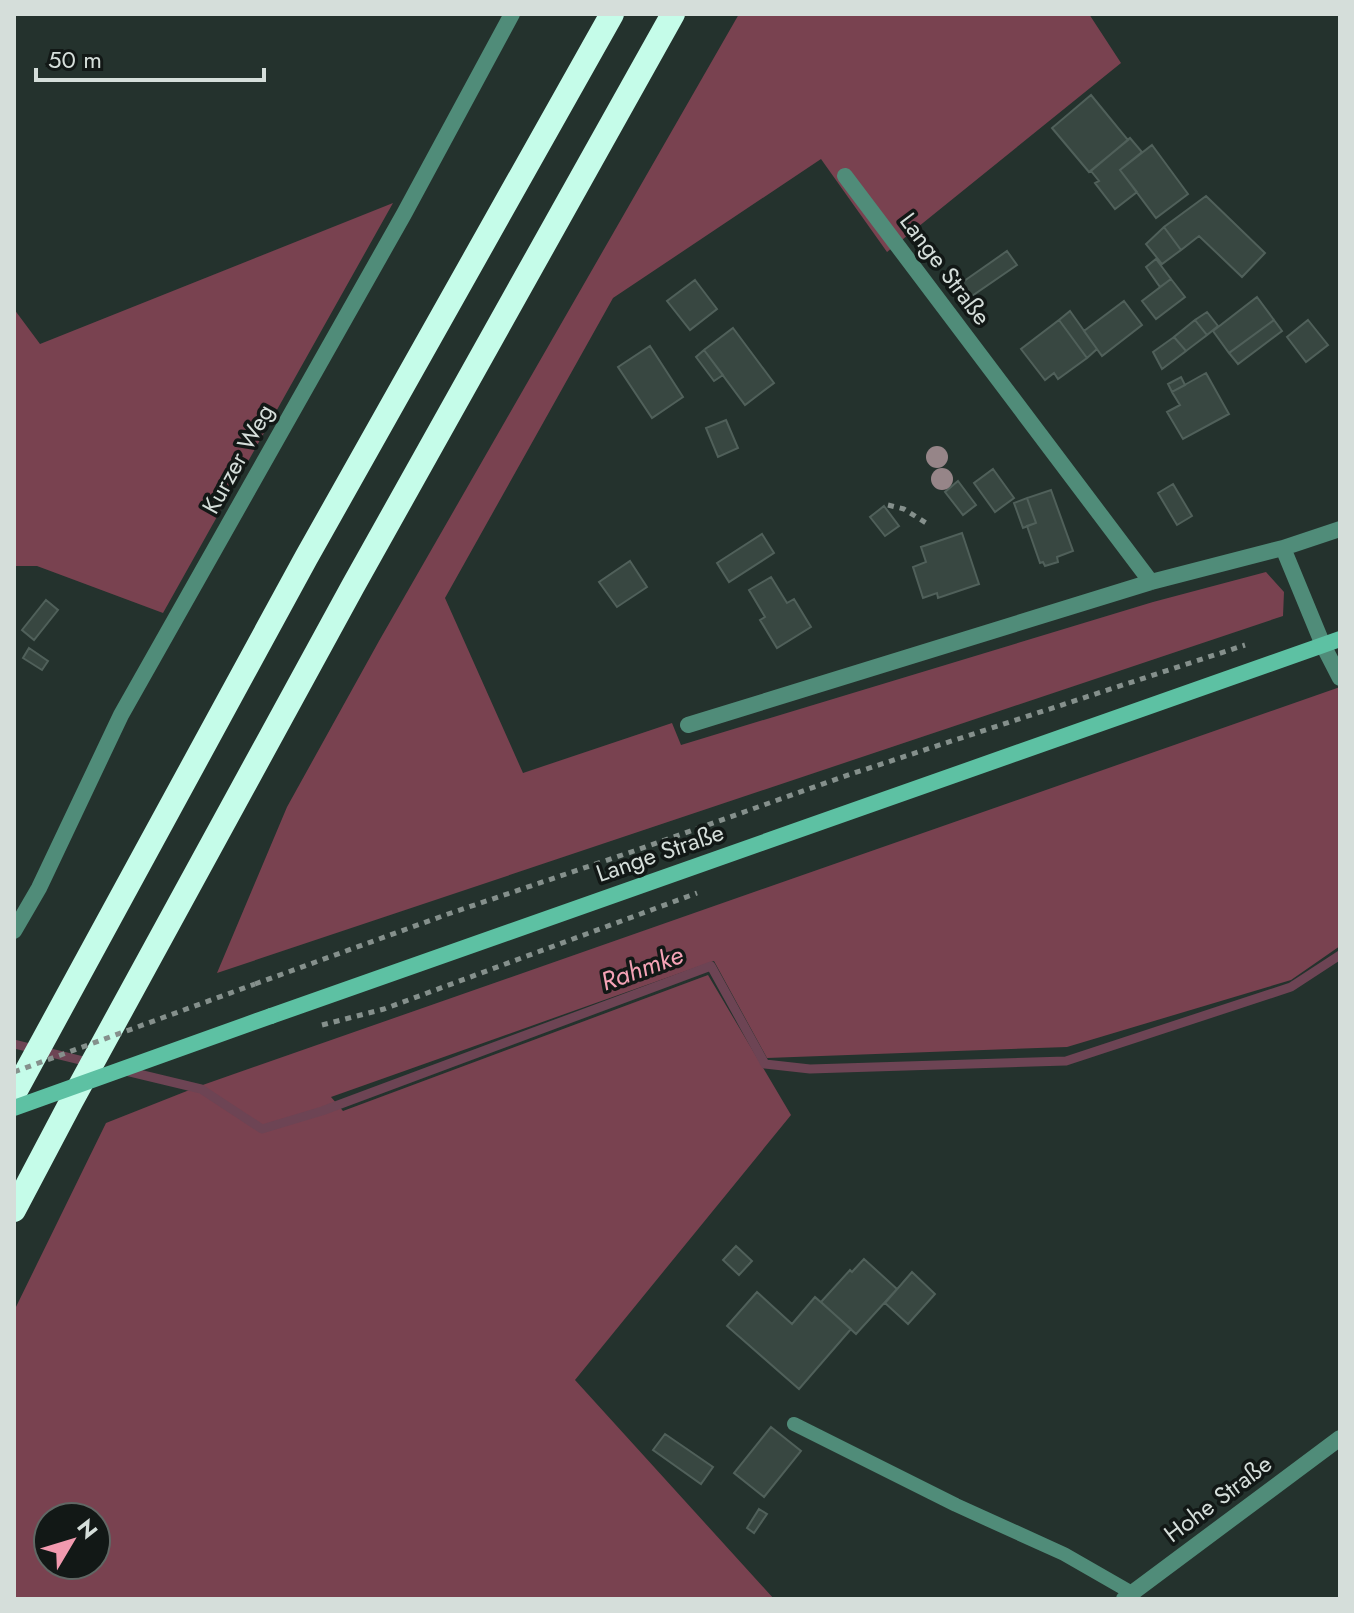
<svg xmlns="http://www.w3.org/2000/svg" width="1354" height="1613" font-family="Jost,sans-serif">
  <rect width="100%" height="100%" fill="#24322d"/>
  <path fill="#794250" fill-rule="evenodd" d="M 739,14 L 1089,14 L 1121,63 L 887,252 L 821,159 L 613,298 L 445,598 L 523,773 L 672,723 L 681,745 L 1153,602 L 1266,572 L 1284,592 L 1283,616 L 217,973 L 287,807 L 379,641 Z
    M 393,203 L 163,613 L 37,566 L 14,566 L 14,309 L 40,344 Z
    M 1340,687 L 1340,946 L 1291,980 L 1067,1047 L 767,1058 L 714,961 L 331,1097 L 343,1111 L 708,975 L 791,1115 L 575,1380 L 774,1599 L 14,1599 L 14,1311 L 106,1123 L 197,1087 ZM 96,1517 L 96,1565 L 48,1565 L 48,1517 Z"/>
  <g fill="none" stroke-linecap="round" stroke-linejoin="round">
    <path stroke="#6d4454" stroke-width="9" d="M 14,1044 L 92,1063
      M 126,1071 L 201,1089 L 262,1129 L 322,1111 L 711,966 L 765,1064 L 810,1069 L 1066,1061 L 1291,987 L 1340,955"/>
  </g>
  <path fill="#384741" stroke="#50605a" stroke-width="2" d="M 1091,95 L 1128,140 L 1089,172 L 1052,128 Z
    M 1130,138 L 1142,152 L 1120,170 L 1137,192 L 1115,209 L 1095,183 L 1099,181 L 1091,171 Z
    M 1152,145 L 1188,194 L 1156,218 L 1120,170 Z
    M 1206,196 L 1265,253 L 1242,277 L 1199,236 L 1181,250 L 1164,227 Z
    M 1164,227 L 1181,250 L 1162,264 L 1146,244 Z
    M 1007,251 L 1017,265 L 966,300 L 957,286 Z
    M 1156,259 L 1171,279 L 1160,287 L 1146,267 Z
    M 1171,279 L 1185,297 L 1156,319 L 1142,301 Z
    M 695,280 L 717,309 L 690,330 L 667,301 Z
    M 1257,297 L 1274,320 L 1229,353 L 1213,331 Z
    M 1124,301 L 1142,325 L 1102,356 L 1084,331 Z
    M 1070,311 L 1097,349 L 1087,358 L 1059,320 Z
    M 1207,312 L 1218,326 L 1207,335 L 1195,320 Z
    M 1059,320 L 1087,358 L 1058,379 L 1054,373 L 1045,380 L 1021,349 Z
    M 1195,320 L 1207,335 L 1186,351 L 1174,337 Z
    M 1274,320 L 1282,331 L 1238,364 L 1229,353 Z
    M 1308,320 L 1328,345 L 1306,362 L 1287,337 Z
    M 733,328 L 774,383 L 745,405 L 704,350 Z
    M 1174,337 L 1186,351 L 1162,369 L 1153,352 Z
    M 650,346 L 683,397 L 652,418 L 618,367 Z
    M 704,350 L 723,375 L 714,381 L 696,357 Z
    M 1206,373 L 1229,414 L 1183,439 L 1167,412 L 1180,405 L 1172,392 Z
    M 1181,377 L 1185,385 L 1172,392 L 1168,384 Z
    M 726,420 L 738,448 L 718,457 L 706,428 Z
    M 993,469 L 1014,498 L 995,512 L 974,483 Z
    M 958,481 L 976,505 L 963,515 L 945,492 Z
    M 1173,484 L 1192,516 L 1177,525 L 1158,493 Z
    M 1051,490 L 1073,551 L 1057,557 L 1058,562 L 1045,566 L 1043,562 L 1040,563 L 1027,526 L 1036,523 L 1027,498 Z
    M 1027,498 L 1036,523 L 1023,528 L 1014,503 Z
    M 884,506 L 899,526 L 885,536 L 870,517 Z
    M 962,533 L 979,584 L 938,598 L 937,593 L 923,598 L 913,567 L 926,562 L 921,547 Z
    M 762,534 L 774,553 L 729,582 L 717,563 Z
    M 630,561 L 647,587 L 617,607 L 599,582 Z
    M 771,577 L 787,603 L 794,599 L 811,627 L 777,648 L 760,620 L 765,617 L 749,590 Z
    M 46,600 L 58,610 L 34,640 L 22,630 Z
    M 29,648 L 48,661 L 42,670 L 23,658 Z
    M 736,1246 L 752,1261 L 739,1275 L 723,1260 Z
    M 864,1259 L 897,1289 L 856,1334 L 821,1302 L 850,1270 L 852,1272 Z
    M 912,1272 L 935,1294 L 908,1324 L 885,1303 Z
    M 757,1292 L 792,1324 L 815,1297 L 851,1329 L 799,1389 L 727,1326 Z
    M 771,1427 L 801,1451 L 764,1497 L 734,1473 Z
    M 665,1434 L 713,1467 L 701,1484 L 653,1450 Z
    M 759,1509 L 767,1514 L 754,1533 L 747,1528 Z"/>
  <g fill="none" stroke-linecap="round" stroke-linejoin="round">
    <path stroke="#85908c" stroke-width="5" stroke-dasharray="6 6" stroke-linecap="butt" d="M 888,505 L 904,509 L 926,523
      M 255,984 L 448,914 L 634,851 L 851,774 L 1245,645
      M 322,1025 L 384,1009 L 697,893"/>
    <path stroke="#508c79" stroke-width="14" d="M 794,1424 L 956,1505 L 1064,1554 L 1132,1593"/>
    <path stroke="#508c79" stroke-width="16" d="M 845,176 L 1151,582
      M 1283,548 L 1340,529
      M 688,725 L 1151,582 L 1283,548 L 1323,645 L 1340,678
      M 14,931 L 39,888 L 121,715 L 404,214 L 512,14
      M 1124,1599 L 1340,1438"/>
    <path stroke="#5dc1a3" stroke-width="16" d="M 271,1016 L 1340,639"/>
    <path stroke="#c5fce9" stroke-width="24" d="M 14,1094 L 306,558 L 612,14
      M 14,1210 L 71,1102 L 353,586 L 673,14"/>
    <path stroke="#85908c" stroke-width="5" stroke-dasharray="6 6" stroke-linecap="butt" d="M 14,1072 L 255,984"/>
    <path stroke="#5dc1a3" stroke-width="16" d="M 14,1108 L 271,1016"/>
  </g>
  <g fill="#968588">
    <circle cx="937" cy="457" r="11"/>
    <circle cx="942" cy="479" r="11"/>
  </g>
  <g text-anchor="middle" stroke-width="7" stroke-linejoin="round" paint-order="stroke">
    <g font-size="24" fill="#d5deda" stroke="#121816">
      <text transform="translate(945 269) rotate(53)" y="8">Lange Straße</text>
      <text transform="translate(238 459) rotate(-61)" y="8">Kurzer Weg</text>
      <text transform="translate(660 853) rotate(-19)" y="8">Lange Straße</text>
      <text transform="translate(1218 1499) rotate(-37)" y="8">Hohe Straße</text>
    </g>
    <g font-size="26" font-style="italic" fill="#f5a3b6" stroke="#121816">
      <text transform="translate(642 968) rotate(-20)" y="9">Rahmke</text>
    </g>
  </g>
  <rect width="1354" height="1613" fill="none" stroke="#d5deda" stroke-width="32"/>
  <g transform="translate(72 1541) rotate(52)"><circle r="38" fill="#121816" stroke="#606764" stroke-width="2"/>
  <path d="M0-6L14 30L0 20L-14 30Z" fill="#f29aaf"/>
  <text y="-12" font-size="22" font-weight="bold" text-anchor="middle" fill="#d5deda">N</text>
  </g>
  <path d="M36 68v12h228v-12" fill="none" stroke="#d5deda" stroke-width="4"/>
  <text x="48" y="68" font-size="24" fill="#d5deda" stroke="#121816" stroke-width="6" paint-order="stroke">50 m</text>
</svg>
